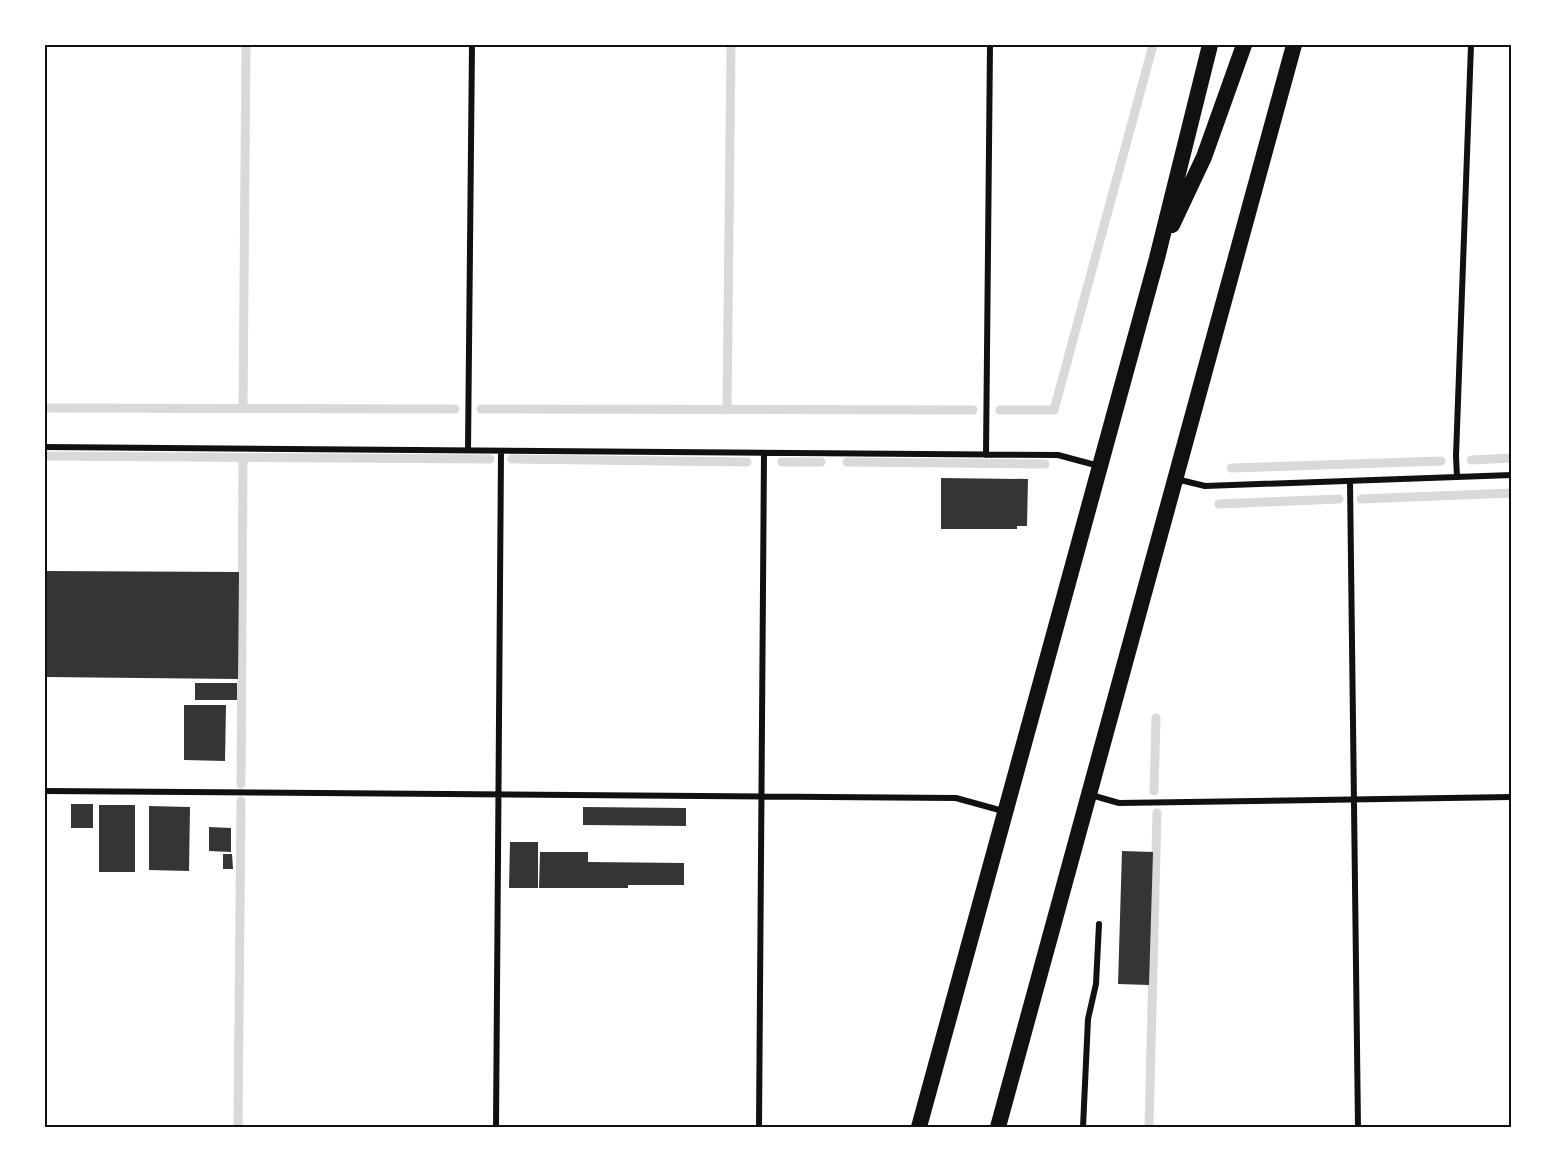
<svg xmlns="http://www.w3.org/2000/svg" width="1557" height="1172" font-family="Figtree,sans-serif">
  <rect width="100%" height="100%" fill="#fff"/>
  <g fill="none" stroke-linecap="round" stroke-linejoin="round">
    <path stroke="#d9d9d9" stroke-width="9" d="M 45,408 L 455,409
      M 243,408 L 246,45
      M 481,409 L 973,410
      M 727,410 L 731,45
      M 1000,410 L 1054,410 L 1153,45
      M 45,456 L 490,459
      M 512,459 L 747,462
      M 1471,460 L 1512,458
      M 782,462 L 821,462
      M 847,462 L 1045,464
      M 1231,468 L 1441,461
      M 1361,499 L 1512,493
      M 1219,504 L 1339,499
      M 241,784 L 243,458
      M 1154,791 L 1156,718
      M 238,1127 L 241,801
      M 1149,1127 L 1157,813"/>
  </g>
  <path fill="#353535" d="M 941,478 L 1028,479 L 1027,526 L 1017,526 L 1017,529 L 941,529 Z
    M 45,571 L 239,572 L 238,679 L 45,677 Z
    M 195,683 L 237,683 L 237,700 L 195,700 Z
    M 184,705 L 226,705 L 225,761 L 184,760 Z
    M 71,804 L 93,804 L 93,828 L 71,828 Z
    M 99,805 L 135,805 L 135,872 L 99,872 Z
    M 149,806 L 190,807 L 189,871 L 149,870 Z
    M 583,807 L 686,808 L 686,826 L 583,825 Z
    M 209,827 L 231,828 L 231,852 L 209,851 Z
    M 510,842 L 538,842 L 538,888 L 509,888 Z
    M 1122,851 L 1153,852 L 1149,985 L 1118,984 Z
    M 540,852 L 588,852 L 588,862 L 684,863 L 684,885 L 628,885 L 628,888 L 539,888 Z
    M 223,854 L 232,854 L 233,869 L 223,869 Z"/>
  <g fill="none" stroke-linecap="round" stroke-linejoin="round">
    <path stroke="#111" stroke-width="6" d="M 45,447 L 1058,455 L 1099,466
      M 468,450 L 472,45
      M 986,455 L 990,45
      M 1457,477 L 1456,456 L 1471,45
      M 1176,479 L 1205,486 L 1512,475
      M 1350,481 L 1358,1127
      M 45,791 L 956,798 L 1003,811
      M 1091,795 L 1119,803 L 1512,797
      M 496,1127 L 501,451
      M 759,1127 L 764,453
      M 1083,1127 L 1088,1019 L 1096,984 L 1099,924"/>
    <path stroke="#111" stroke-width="16" d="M 1172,225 L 1204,157 L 1244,45
      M 919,1127 L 1157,258 L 1210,45
      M 998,1127 L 1294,45"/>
  </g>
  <rect width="1557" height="1172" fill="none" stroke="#ffffff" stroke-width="93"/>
  <rect x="46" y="46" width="1464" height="1080" fill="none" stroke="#111" stroke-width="2"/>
</svg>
